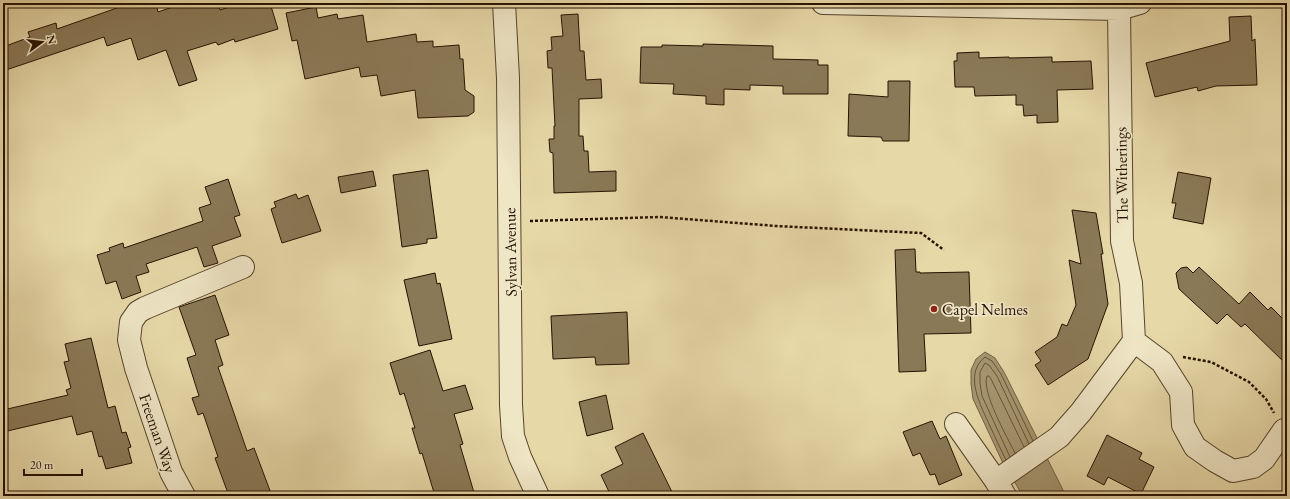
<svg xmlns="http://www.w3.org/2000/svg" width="1290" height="499" font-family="'EB Garamond',serif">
  <rect width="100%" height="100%" fill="#e7d8a8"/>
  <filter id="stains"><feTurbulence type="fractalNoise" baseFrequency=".005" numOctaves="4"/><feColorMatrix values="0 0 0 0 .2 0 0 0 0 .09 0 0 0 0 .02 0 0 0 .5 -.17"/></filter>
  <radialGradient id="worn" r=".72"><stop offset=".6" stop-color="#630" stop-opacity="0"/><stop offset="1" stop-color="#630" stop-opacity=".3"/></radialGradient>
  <path fill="#a5956f" stroke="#726143" d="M 985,352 L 995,358 L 1004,372 L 1066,496 L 1023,496 L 1002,461 L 973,399 L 971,384 L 971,370 L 976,359 Z"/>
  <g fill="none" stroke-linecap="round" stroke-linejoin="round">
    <path stroke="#665438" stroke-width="1" d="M 1015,453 C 1007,437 981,391 987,376 L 989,376 L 991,379 L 1024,447
      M 1010,457 L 982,396 L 980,383 L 980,372 L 985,363 L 989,365 L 997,376 L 1029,444
      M 1006,460 C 1000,448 995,437 990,426 C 981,406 963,374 985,357 L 992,361 L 1001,374 L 1033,441"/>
  </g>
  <path fill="#8a7957" stroke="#261200" d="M 131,3 L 156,3 L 158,12 L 184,3 L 218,3 L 220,10 L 241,3 L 270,3 L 278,29 L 235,42 L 234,39 L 218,45 L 216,42 L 187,51 L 197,80 L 179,86 L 166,50 L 138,60 L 131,38 L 107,46 L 104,37 L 3,71 L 3,47 L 30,37 L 28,32 L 56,23 L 57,29 Z
    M 316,7 L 318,18 L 337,14 L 338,19 L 363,15 L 367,42 L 416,34 L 417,42 L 433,41 L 433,47 L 459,45 L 460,59 L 463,59 L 465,90 L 474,96 L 474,112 L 468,116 L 418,118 L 415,90 L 381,96 L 377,75 L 361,77 L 359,67 L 305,79 L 297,40 L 292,41 L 286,13 Z
    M 578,14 L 580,51 L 584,51 L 586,80 L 601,79 L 602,98 L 579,99 L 579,136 L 583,136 L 584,151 L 588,151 L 589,172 L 616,171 L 616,191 L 554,193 L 553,153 L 550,152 L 549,139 L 554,139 L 554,126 L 555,126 L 552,68 L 548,68 L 547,51 L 552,50 L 551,37 L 563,36 L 561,15 Z
    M 1251,16 L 1252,41 L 1255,39 L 1257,85 L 1216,86 L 1198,91 L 1197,87 L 1155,97 L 1146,63 L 1230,41 L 1229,17 Z
    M 703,44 L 773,46 L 773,59 L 818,60 L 818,65 L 828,65 L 828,94 L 783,94 L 783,86 L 750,85 L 750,90 L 724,89 L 724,105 L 706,104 L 706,96 L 673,94 L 674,84 L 640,83 L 641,47 L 662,47 L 662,45 L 703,46 Z
    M 979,52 L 979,58 L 1009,57 L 1009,58 L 1052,57 L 1052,62 L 1091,61 L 1093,89 L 1057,90 L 1058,122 L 1037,123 L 1037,115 L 1024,116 L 1023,105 L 1016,105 L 1016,95 L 975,96 L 974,87 L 955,87 L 954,61 L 957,61 L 957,53 Z
    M 888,81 L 910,81 L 909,141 L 883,141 L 881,137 L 848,136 L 849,94 L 888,97 Z
    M 428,170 L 437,238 L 427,239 L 427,243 L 402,247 L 393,175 Z
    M 373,171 L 376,186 L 341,193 L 338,177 Z
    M 1178,172 L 1211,178 L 1203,224 L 1173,218 L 1176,203 L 1172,203 Z
    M 228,179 L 240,215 L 234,217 L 241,236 L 212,246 L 218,263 L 204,267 L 197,247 L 146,264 L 149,272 L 136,276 L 141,292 L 122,299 L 116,281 L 106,284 L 97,255 L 110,251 L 109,248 L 123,243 L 124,248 L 203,221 L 199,208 L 211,204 L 205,187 Z
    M 296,194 L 298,199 L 308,195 L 321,231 L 282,243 L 271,209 L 276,207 L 274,202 Z
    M 1072,210 L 1096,213 L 1103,254 L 1101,254 L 1108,304 L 1088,359 L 1048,385 L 1035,365 L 1041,361 L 1035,352 L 1057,337 L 1062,324 L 1067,326 L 1076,305 L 1069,260 L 1081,264 Z
    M 915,249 L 916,272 L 920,272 L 920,273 L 969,272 L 971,333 L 924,334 L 926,371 L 899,372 L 895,250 Z
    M 1187,267 L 1193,273 L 1199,267 L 1239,304 L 1250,292 L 1268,310 L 1271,307 L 1287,323 L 1287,365 L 1245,324 L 1241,327 L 1227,314 L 1217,324 L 1179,289 L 1176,273 L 1181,268 Z
    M 435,273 L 437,284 L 440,283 L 452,339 L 419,346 L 404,280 Z
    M 215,295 L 229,335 L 215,340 L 223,365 L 218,367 L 247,451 L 254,448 L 272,496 L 229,496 L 215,458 L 218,457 L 203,413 L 198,415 L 192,398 L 199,396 L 187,358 L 196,355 L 179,307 Z
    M 627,312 L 629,364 L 596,365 L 595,357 L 553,359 L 551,316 Z
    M 91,338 L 108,408 L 115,406 L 122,433 L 126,432 L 131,447 L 128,448 L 132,463 L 106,469 L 102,456 L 99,457 L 92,431 L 77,435 L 72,416 L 3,432 L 3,410 L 68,395 L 66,390 L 71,388 L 64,362 L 69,361 L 65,344 Z
    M 430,350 L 443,391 L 465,385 L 473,409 L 454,414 L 463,444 L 460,445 L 475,496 L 435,496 L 422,453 L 420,454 L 412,428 L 415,428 L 404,393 L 400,395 L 390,363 Z
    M 606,395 L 613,429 L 587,436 L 579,402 Z
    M 932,421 L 940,439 L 946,436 L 962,475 L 939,485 L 935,474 L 930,475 L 920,453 L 913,456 L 903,432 Z
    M 643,433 L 674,496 L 611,496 L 601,475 L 623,464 L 615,447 Z
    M 1107,435 L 1142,453 L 1139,459 L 1154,467 L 1141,494 L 1108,477 L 1104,485 L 1087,476 Z"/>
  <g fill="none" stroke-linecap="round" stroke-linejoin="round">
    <defs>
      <path id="minor" d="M 504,3 L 508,78 L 511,405 L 513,436 L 520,457 L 538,496
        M 823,3 L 1119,9 L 1140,3
        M 1119,9 L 1122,241 L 1131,283 L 1134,341 L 1162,362 L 1181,392 L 1183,425 L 1195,447 L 1215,461 L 1233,471 L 1253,467 L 1264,459 L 1284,430
        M 956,424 L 996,481 L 1005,496
        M 996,481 L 1059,437 L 1081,412 L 1134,341
        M 184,496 L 171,472 L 136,368 L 129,340 L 131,322 L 138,312 L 145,308 L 243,267"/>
    </defs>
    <use href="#minor" stroke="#56442a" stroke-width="24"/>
    <path stroke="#261200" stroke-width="2.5" stroke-dasharray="3 2" stroke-linecap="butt" d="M 530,221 L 660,217 L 776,226 L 921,233 L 944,250
      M 1183,357 L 1211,362 L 1249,382 L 1266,399 L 1274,413"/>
    <use href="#minor" stroke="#efe6c6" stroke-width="22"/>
  </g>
  <circle fill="#8f2418" stroke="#efe6c6" stroke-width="1.5" cx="934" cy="309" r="4"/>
  <g text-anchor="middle" stroke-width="3.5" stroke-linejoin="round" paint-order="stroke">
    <g font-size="16" fill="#261200" stroke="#efe6c6">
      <text transform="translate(1121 175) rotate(-91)" y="6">The Witherings</text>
      <text transform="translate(510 252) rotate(-91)" y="6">Sylvan Avenue</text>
      <text transform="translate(158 433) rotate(71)" y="6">Freeman Way</text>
    </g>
    <g font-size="16" fill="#261200" stroke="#efe6c6" text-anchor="start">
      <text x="942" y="315">Capel Nelmes</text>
    </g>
  </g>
  <rect width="1290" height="499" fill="none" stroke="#e7d8a8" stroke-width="16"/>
  <rect x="4" y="4" width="1282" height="491" fill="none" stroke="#261200" stroke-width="2"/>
  <rect x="8" y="8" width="1274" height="483" fill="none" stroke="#261200"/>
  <g transform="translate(42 42) rotate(75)" stroke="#efe6c6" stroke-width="3" paint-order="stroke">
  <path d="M0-3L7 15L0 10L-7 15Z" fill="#261200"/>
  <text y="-6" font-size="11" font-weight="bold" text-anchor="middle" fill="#261200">N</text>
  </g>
  <path d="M24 469v6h58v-6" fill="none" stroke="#261200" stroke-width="2"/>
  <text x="30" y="469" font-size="12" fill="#261200" stroke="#efe6c6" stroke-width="3" paint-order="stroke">20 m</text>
  <rect width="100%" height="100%" filter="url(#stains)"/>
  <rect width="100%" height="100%" fill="url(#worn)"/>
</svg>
